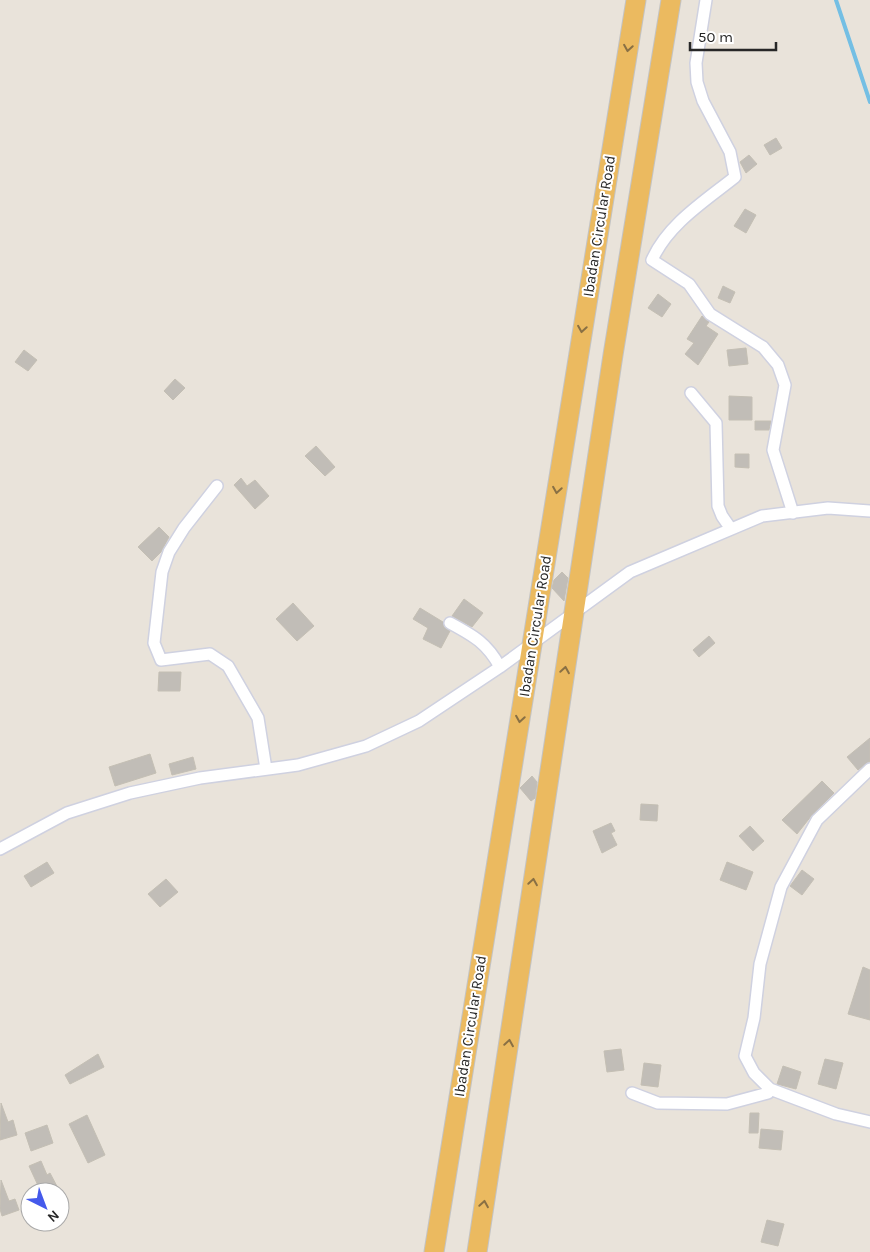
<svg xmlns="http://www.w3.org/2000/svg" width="870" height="1252" font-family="Karla,sans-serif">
  <rect width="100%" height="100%" fill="#e9e3da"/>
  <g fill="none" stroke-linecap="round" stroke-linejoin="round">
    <path stroke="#74bfe4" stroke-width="4" d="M 836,0 L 870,102"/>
  </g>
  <path fill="#c1bdb7" stroke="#c4bfb4" d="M 776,138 L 782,148 L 770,155 L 764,145 Z
    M 749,155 L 757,164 L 746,173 L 740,162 Z
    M 745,209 L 756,215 L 746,233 L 734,226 Z
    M 723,286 L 735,292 L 730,303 L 718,298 Z
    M 658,294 L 671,304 L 662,317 L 648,308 Z
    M 702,316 L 709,322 L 706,326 L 718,334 L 698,365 L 685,354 L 694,343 L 687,339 Z
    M 746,348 L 748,364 L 729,366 L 727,350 Z
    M 24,350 L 37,360 L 28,371 L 15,362 Z
    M 175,379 L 185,388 L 173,400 L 164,391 Z
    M 729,396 L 752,397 L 752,420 L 729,420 Z
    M 755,421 L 771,421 L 769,430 L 755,430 Z
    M 316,446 L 335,467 L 325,476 L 305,456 Z
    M 735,454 L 749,454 L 749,468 L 735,467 Z
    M 241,478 L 247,486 L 255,480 L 269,496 L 255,509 L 234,485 Z
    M 159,527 L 169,537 L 161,552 L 152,561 L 138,547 Z
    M 562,572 L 568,578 L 564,601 L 552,588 L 554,580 Z
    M 464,599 L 483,613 L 472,627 L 452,616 Z
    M 293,603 L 314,626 L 297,641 L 276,619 Z
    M 420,608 L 443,622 L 444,627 L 450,631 L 441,648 L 423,639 L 428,628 L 413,619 Z
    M 709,636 L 715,643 L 699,657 L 693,650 Z
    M 159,672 L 181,672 L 180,691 L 158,691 Z
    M 870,738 L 870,761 L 858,770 L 847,757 Z
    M 150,754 L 156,773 L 115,786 L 109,767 Z
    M 193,757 L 196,769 L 172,775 L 169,764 Z
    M 532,776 L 537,782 L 535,798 L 531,801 L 520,788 Z
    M 822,781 L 834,793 L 812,815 L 797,834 L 782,820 Z
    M 641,804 L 658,805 L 657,821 L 640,820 Z
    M 611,823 L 615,831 L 611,833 L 617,845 L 602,853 L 593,831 Z
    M 750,826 L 764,841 L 753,851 L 739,836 Z
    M 47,862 L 54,873 L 31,887 L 24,876 Z
    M 727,862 L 753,872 L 746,890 L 720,880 Z
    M 802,870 L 814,879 L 802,895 L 790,886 Z
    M 166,879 L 178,892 L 160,907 L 148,894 Z
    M 863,967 L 870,970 L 870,1020 L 848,1014 Z
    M 621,1049 L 624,1070 L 607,1072 L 604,1051 Z
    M 98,1054 L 104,1067 L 70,1084 L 65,1075 Z
    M 825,1059 L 843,1063 L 836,1089 L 818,1084 Z
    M 644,1063 L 661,1065 L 658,1087 L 641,1085 Z
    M 783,1066 L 801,1072 L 796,1089 L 777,1084 Z
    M 1,1103 L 8,1122 L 13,1120 L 17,1135 L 0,1140 Z
    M 750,1113 L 759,1113 L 758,1133 L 749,1133 Z
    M 87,1115 L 105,1155 L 88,1163 L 69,1124 Z
    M 47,1125 L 53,1143 L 31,1151 L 25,1133 Z
    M 761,1129 L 783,1131 L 781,1150 L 759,1148 Z
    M 41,1161 L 47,1175 L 50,1173 L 60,1192 L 41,1192 L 29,1166 Z
    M 1,1180 L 9,1201 L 15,1199 L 19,1210 L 2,1216 L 0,1209 Z
    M 767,1220 L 784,1224 L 778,1246 L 761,1242 Z"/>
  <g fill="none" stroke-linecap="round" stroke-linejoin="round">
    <defs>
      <path id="minor" d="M 706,0 L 696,63 L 697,82 L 703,101 L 730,152 L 735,177 C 705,201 668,224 652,260 L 689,284 L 710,314 L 763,347 L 778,365 L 785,385 L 773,450 L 793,513
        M 691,393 L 716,423 L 718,506 L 722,516 L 731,529
        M 217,486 L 184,528 L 169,552 L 162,572 L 154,643 L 161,660 L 210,654 L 228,666 L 258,718 L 266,769
        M 450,623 C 474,636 487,643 500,667
        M 870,769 L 817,820 L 781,887 L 760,964 L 754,1018 L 745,1056 L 754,1073 L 770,1089 L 836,1114 L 870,1122
        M 0,849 L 67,813 L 130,793 L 200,778 L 298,765 L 366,746 L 419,721 L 500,667 L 630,572 L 762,516 L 828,508 L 870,511
        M 632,1093 L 658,1103 L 727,1104 L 768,1093 L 770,1089"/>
      <path id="trunk" d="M 434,1252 L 636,0
        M 477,1252 L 613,355 L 671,0"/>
    </defs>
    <use href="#minor" stroke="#cfd1e0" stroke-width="14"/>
    <use href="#trunk" stroke="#c3c3c3" stroke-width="21"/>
    <use href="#minor" stroke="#fff" stroke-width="11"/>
    <use href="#trunk" stroke="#ebba60" stroke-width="19"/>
  </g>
  <defs><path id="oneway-chevron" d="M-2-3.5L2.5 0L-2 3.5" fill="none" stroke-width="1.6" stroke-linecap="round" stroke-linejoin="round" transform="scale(1.25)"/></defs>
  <g stroke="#897044">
    <use href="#oneway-chevron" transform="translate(628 48) rotate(99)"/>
    <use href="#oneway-chevron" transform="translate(582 329) rotate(99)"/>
    <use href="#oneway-chevron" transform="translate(557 490) rotate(99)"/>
    <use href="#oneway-chevron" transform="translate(565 670) rotate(-81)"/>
    <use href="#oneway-chevron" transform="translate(520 719) rotate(99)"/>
    <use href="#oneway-chevron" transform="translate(533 882) rotate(-81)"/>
    <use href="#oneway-chevron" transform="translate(509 1043) rotate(-81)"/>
    <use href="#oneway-chevron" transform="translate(484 1204) rotate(-81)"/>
  </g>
  <g text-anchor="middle" stroke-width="4" stroke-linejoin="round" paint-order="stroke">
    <g font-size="15" fill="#272727" stroke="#fff">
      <text transform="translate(599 226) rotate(-81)" y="5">Ibadan Circular Road</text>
      <text transform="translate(535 626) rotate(-81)" y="5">Ibadan Circular Road</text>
      <text transform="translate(470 1026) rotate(-81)" y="5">Ibadan Circular Road</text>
    </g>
  </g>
  <g transform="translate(45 1207) rotate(138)"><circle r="24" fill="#ffffff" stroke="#a9a9a9"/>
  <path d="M0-4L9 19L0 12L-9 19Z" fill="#455aeb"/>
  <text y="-8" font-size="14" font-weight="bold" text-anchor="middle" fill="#272727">N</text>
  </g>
  <path d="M690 42v8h86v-8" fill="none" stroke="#272727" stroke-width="2.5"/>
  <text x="698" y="42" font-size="15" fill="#272727" stroke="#ffffff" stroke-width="4" paint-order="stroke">50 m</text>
</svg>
